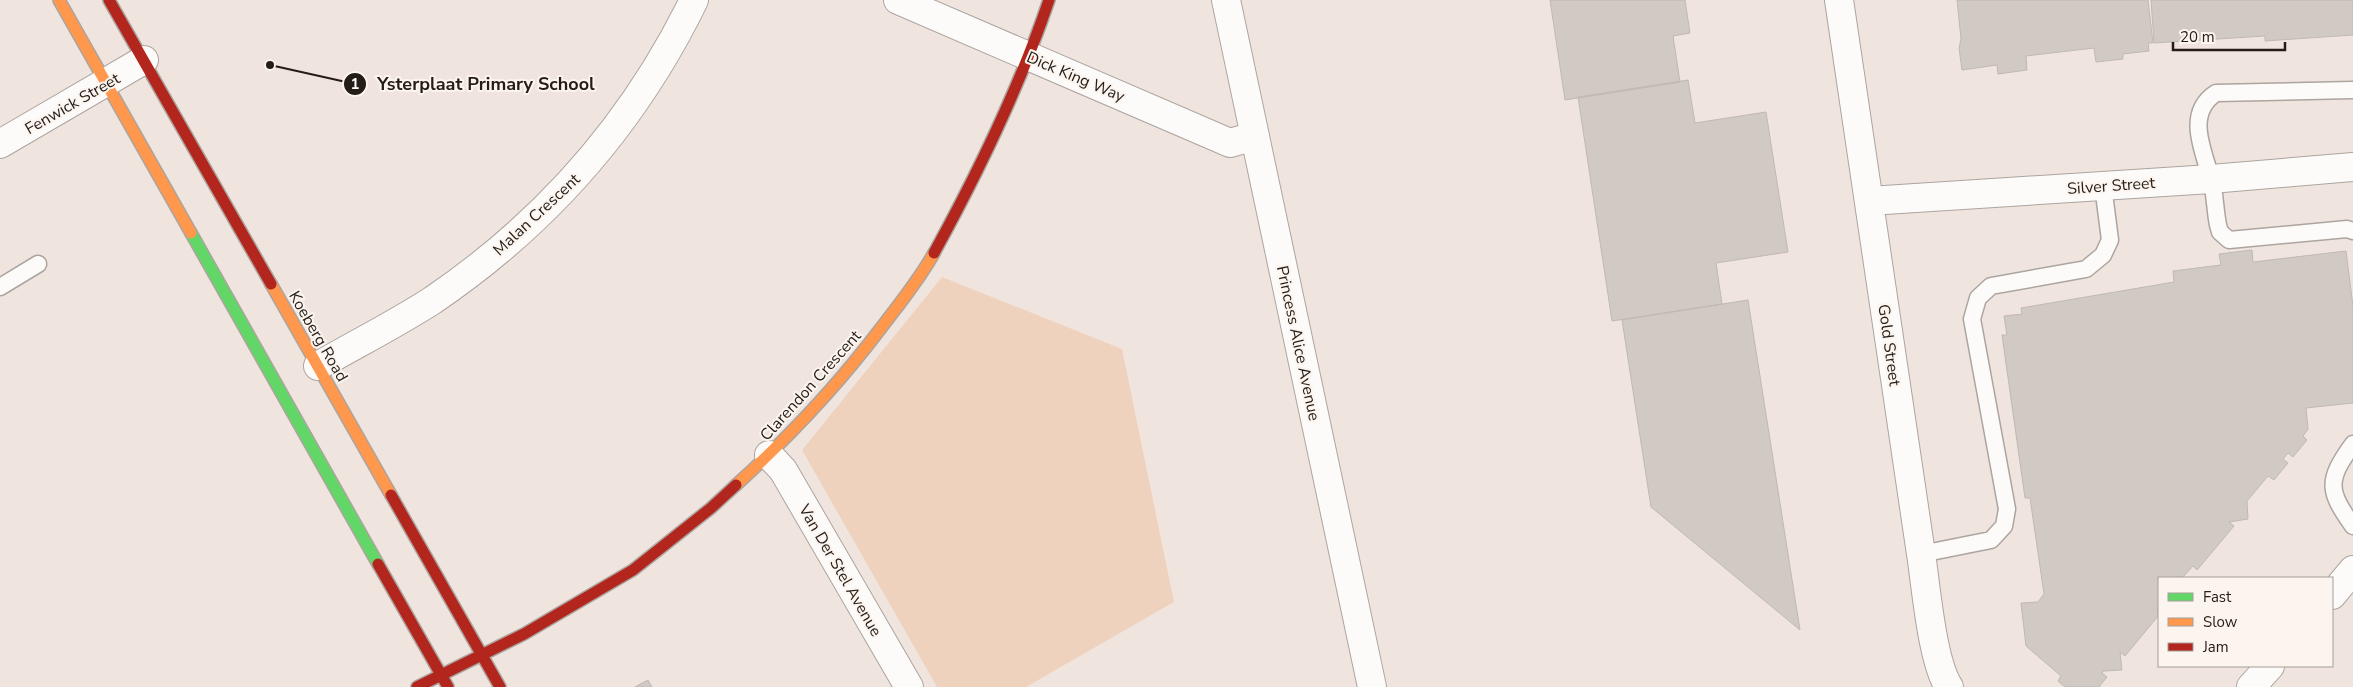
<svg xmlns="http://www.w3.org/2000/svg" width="2353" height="687" font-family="'Nunito Sans',sans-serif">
  <rect width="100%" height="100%" fill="#f0e5de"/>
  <path fill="#efd2be" d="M 942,277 L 1122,349 L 1174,602 L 1026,687 L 937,687 L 802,450 Z"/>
  <path fill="#d1c9c3" stroke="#c1b8b3" d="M 1550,0 L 1685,0 L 1690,33 L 1673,36 L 1680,82 L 1565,100 Z
    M 1957,0 L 2148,0 L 2153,43 L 2148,43 L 2149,51 L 2123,54 L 2123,59 L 2096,62 L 2094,48 L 2026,56 L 2027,70 L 1998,74 L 1997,65 L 1962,70 L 1959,48 L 1961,39 Z
    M 2151,0 L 2353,0 L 2353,35 L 2265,41 L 2265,36 L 2154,43 Z
    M 1688,80 L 1695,123 L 1766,112 L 1788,252 L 1716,263 L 1722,304 L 1612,321 L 1578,97 Z
    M 2252,250 L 2253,262 L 2346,251 L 2353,306 L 2353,403 L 2306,408 L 2308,429 L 2303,436 L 2307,440 L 2293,457 L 2288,453 L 2283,459 L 2288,463 L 2274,480 L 2268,476 L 2247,501 L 2248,519 L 2229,522 L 2234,526 L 2197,570 L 2193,566 L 2182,578 L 2159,578 L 2159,605 L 2157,607 L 2159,615 L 2125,656 L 2120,652 L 2122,670 L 2104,671 L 2102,673 L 2107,677 L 2099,687 L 2065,687 L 2058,681 L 2061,676 L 2026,646 L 2021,603 L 2038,602 L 2044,594 L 2030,498 L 2025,498 L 2002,335 L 2007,335 L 2004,316 L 2022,314 L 2021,308 L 2174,282 L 2173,271 L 2221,265 L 2219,254 Z
    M 1748,300 L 1800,630 L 1651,507 L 1622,320 Z
    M 648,680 L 652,687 L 635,687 Z"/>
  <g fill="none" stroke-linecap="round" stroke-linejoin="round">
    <defs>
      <path id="lane" d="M 2353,90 L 2216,93 C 2185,113 2203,150 2211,178 C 2215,193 2215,210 2218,225 L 2220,232 L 2229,240 L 2347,229 L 2353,231
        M 0,287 L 38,264
        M 2353,444 C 2326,481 2328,491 2353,526
        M 1921,554 L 1991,540 L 2004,526 L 2007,509 L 1972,319 L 1978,298 L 1991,286 L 2086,269 L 2103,255 L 2110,240 L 2103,186"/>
      <path id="street" d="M 898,0 L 1230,143 L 1255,136
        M 1226,0 L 1372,687
        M 1839,0 L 1921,554 C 1926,586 1932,662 1949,687
        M 0,144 L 144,60
        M 1869,201 L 2211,179 L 2353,167
        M 318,366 C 356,344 396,324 433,300 C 546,223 634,123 694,0
        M 769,455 L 783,470 L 909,687
        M 2332,595 L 2353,570
        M 2251,687 L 2270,666"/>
      <path id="fast" d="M 191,233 L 378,564"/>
      <path id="slow" d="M 59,0 L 191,233
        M 271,284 L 391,495
        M 736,485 C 789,437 838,385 881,328 C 900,303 919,280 934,253"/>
      <path id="jam" d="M 109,0 L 271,284
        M 934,253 C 979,171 1019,89 1049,0
        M 391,495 L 500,687
        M 378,564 L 448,687
        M 417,687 L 524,634 L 633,570 L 711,508 L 736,485"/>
    </defs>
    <use href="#lane" stroke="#aca49f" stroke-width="19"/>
    <use href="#street" stroke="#aca49f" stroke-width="30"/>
    <use href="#fast" stroke="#aca49f" stroke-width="14"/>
    <use href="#slow" stroke="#aca49f" stroke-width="14"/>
    <use href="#jam" stroke="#aca49f" stroke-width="14"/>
    <use href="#lane" stroke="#fdfbfa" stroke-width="16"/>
    <use href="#street" stroke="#fdfbfa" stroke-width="28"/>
    <use href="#fast" stroke="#63d668" stroke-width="11"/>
    <use href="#slow" stroke="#ff974d" stroke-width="11"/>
    <use href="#jam" stroke="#b3261e" stroke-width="11"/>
  </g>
  <g text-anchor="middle" stroke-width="4" stroke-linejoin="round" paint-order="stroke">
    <g font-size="16" fill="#231c17" stroke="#fcf4ee">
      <text transform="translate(1076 76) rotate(23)" y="6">Dick King Way</text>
      <text transform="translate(72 103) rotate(-30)" y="6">Fenwick Street</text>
      <text transform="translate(2111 185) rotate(-4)" y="6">Silver Street</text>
      <text transform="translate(536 214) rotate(-43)" y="6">Malan Crescent</text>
      <text transform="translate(319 336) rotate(60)" y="6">Koeberg Road</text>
      <text transform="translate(1299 343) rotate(78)" y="6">Princess Alice Avenue</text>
      <text transform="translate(1890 345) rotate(82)" y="6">Gold Street</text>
      <text transform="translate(810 385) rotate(-48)" y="6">Clarendon Crescent</text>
      <text transform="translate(841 570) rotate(60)" y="6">Van Der Stel Avenue</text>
    </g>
  </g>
  <path fill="none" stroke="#231c17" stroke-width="2" d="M270 65L355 84"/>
  <g fill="#231c17" stroke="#fcf4ee" stroke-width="2">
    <circle cx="270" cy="65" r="5"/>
    <circle cx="355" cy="84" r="12"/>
  </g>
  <g font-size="15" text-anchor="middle" font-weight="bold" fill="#fff">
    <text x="355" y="89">1</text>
  </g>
  <g font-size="18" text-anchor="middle" font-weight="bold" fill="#231c17" stroke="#fcf4ee" stroke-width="4" stroke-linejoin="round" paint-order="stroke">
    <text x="486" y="90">Ysterplaat Primary School</text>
  </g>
  <rect x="2158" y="577" width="175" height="90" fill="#fcf4ee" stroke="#a59e98"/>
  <rect x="2168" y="593" width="25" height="8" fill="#63d668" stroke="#a59e98"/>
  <text x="2203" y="602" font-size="15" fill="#231c17">Fast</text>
  <rect x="2168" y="618" width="25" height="8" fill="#ff974d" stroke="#a59e98"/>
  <text x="2203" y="627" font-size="15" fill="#231c17">Slow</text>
  <rect x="2168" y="643" width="25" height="8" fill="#b3261e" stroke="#a59e98"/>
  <text x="2203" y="652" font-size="15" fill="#231c17">Jam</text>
  <path d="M2173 42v8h112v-8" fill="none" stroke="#231c17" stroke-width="2.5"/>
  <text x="2180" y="42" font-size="15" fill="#231c17" stroke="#fcf4ee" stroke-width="4" paint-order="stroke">20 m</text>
</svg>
